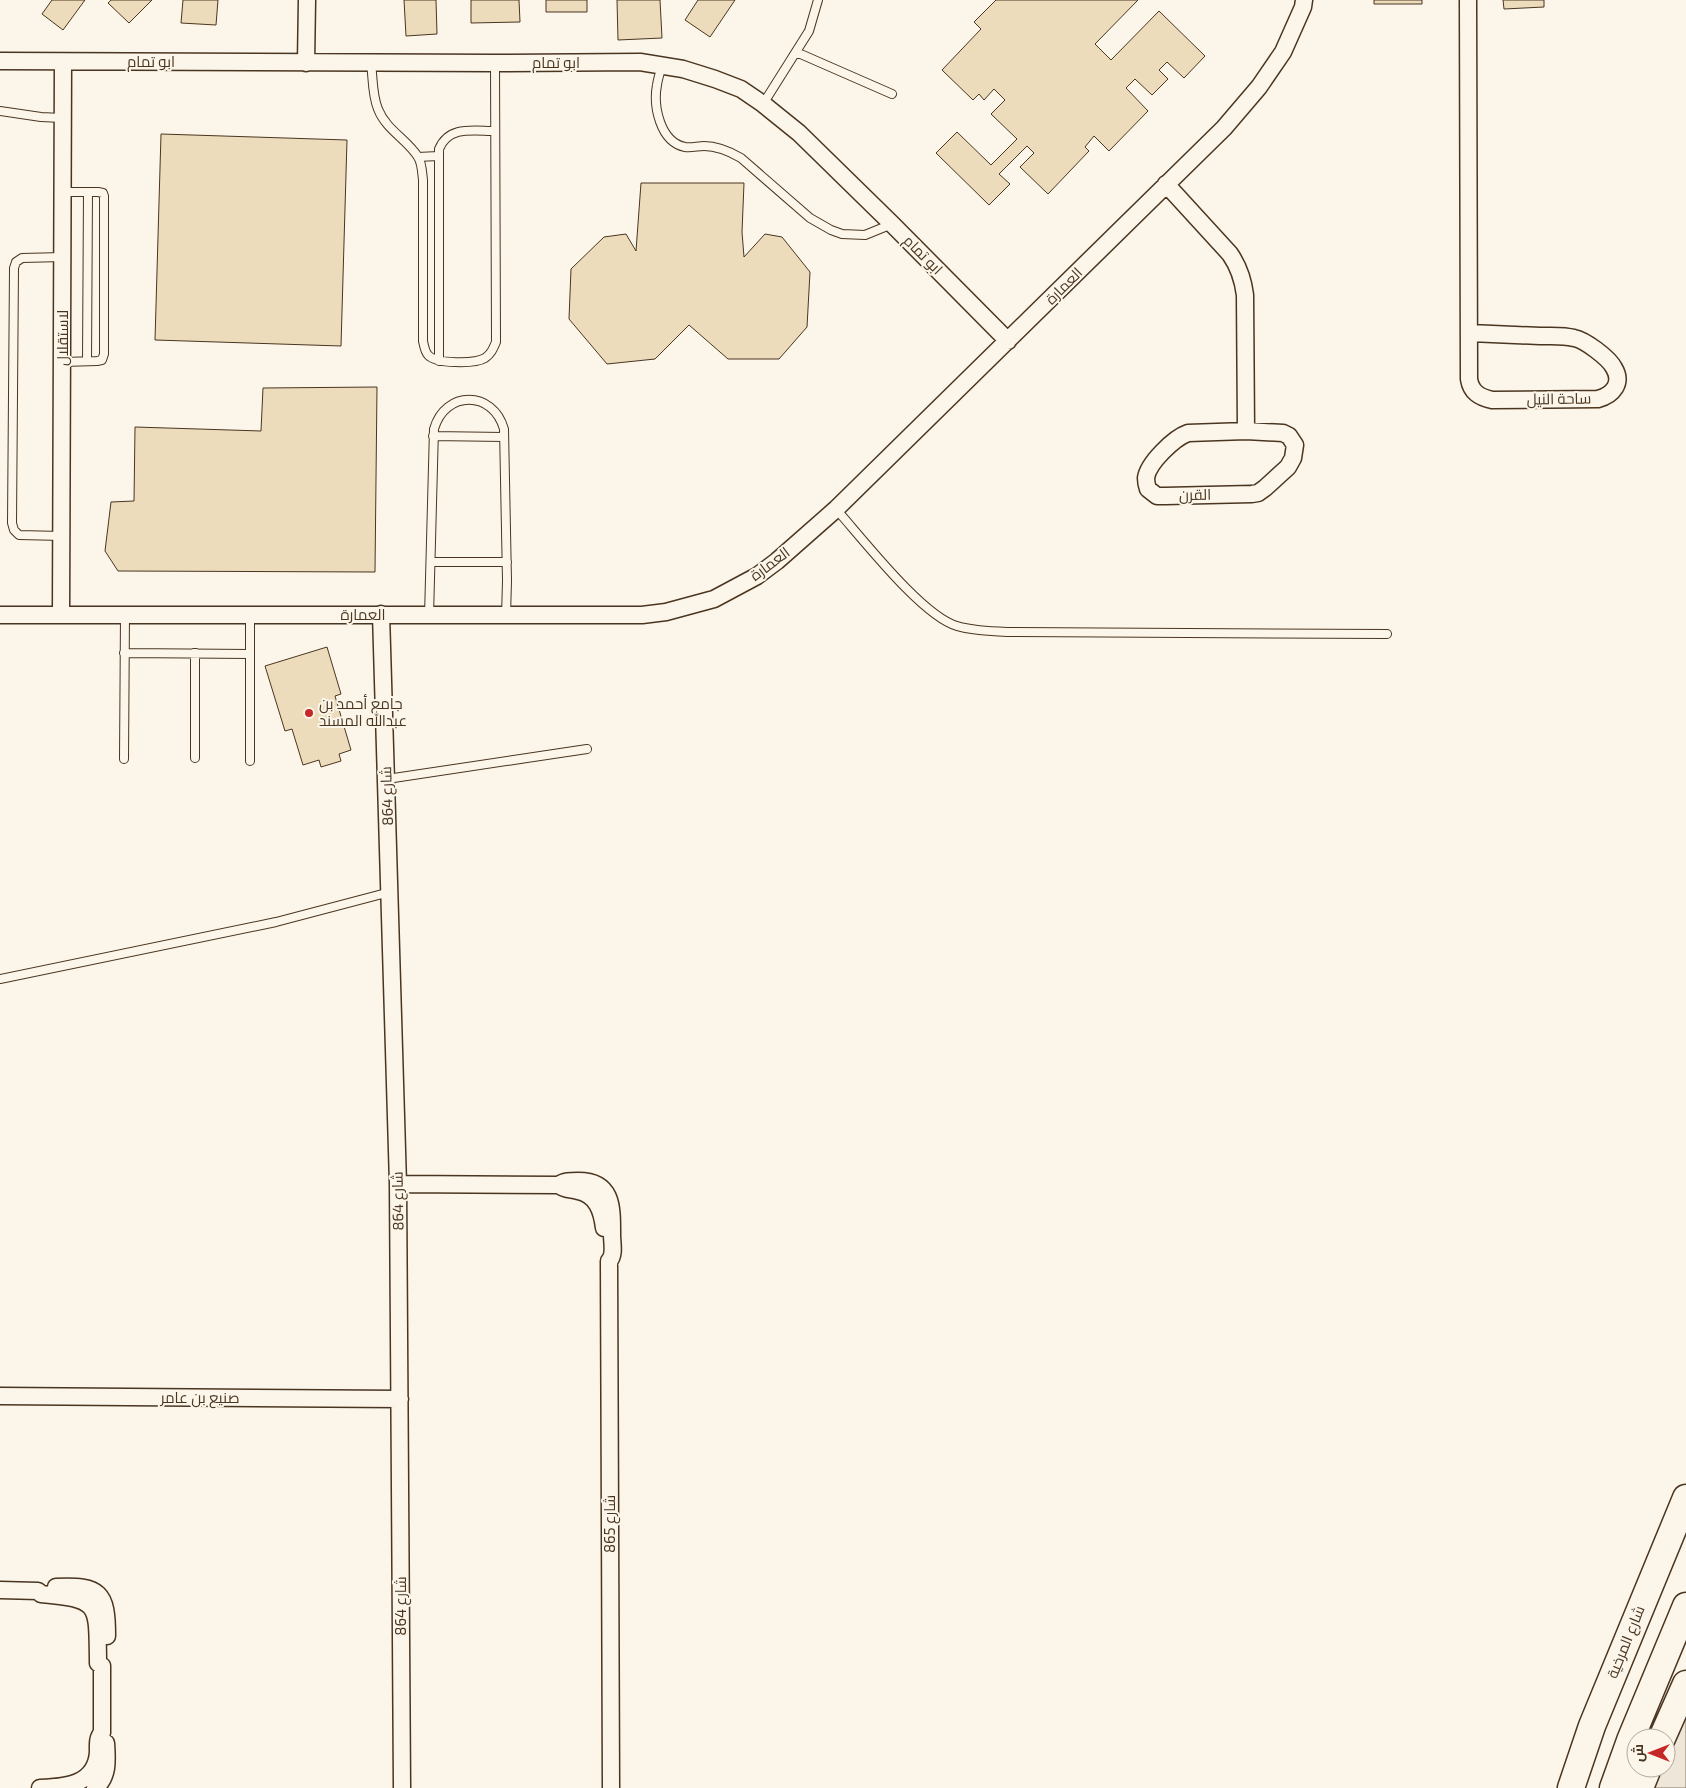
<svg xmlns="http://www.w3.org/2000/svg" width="1686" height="1788" font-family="'Exo 2',Cairo,sans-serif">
  <rect width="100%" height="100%" fill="#fbf6e9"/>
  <path fill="#ede6d9" stroke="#887966" d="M 1686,1703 L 1686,1788 L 1652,1788 L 1660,1768 L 1666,1768 L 1666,1752 Z"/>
  <path fill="#ecdcbc" stroke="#4a3520" d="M 52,0 L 85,0 L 63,30 L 42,14 Z
    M 111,0 L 152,0 L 129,23 L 108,3 Z
    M 183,0 L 218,0 L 216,25 L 181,23 Z
    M 404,0 L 436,0 L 437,34 L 406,36 Z
    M 471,0 L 519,0 L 520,22 L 471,23 Z
    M 546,0 L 587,0 L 587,12 L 546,12 Z
    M 617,0 L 660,0 L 662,38 L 618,40 Z
    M 698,0 L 735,0 L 710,37 L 685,20 Z
    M 996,0 L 1138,0 L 1095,44 L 1111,60 L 1159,11 L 1205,56 L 1184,78 L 1167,62 L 1159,70 L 1168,79 L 1152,95 L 1135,79 L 1126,88 L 1148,111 L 1109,151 L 1094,136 L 1085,147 L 1089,151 L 1048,194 L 1020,167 L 1034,153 L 1027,146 L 999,174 L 1010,184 L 989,205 L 936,153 L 957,132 L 991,165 L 1017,139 L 991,114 L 1005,100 L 994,89 L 984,100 L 979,94 L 973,100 L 942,70 L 981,29 L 974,22 Z
    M 1374,0 L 1422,0 L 1422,4 L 1374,4 Z
    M 1503,0 L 1544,0 L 1544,7 L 1504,9 Z
    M 161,134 L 347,140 L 341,346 L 155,340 Z
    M 641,183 L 744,183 L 742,232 L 744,257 L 765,234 L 782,237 L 810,272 L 807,327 L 779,359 L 728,359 L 689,325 L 655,359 L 607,364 L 569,319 L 571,269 L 604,237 L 626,234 L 636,251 Z
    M 377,387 L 375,572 L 118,571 L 105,551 L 111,502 L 134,501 L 135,427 L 261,431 L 263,388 Z
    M 327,647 L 341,694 L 335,696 L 351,750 L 339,754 L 341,761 L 321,767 L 319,760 L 303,765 L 292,729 L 285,731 L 265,666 Z"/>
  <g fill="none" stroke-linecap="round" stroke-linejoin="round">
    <defs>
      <path id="service" d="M 796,52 L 892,94
        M 371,63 C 373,77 372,95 378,109 C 386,130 408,140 418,157 C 422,163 422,172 423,180 L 423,341 C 424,346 425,352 428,355 C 436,364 475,364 485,358 C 491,354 493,349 496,342 L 495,63
        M 662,66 C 660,72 658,78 657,85 C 653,106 660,142 685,147 C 691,148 698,146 704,146 C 718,146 729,151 741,158 L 810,218 L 831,230 L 842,234 L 865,235 L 892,224
        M 763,104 L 809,31 L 818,0
        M 0,111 L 41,117 L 62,118
        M 418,157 L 438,156
        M 63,192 L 98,192 L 103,193 L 104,196 L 104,354 L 102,360 L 97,361 L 63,362
        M 87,361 L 88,192
        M 439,361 L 439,149 C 449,125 474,131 495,131
        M 433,436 L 504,437
        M 836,509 C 862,538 922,616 957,626 C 973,631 991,631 1007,632 L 1387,634
        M 62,536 L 19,535 L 14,530 L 12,523 L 14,268 L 16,262 L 22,258 L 63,257
        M 431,562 L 507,562
        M 250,615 L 250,761
        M 429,616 L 434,429 C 445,390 493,390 504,429 L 507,581 L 506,616
        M 124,653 L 250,654
        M 195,653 L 195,758
        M 124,759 L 125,615
        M 387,779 L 587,749
        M 0,979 L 276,922 L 390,892"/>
      <path id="minor" d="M 1468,0 L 1469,379 C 1471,392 1479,397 1492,400 L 1598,399 C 1613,395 1623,383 1614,368 C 1609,358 1585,340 1574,338 C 1563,335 1551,336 1540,336 C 1516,335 1493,334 1470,333
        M 0,61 L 495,63 L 640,62 L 683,69 L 715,79 L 741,89 L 763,104 L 799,133 L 892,224 L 1008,341
        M 306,63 L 307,0
        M 1166,184 L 1230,254 C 1239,267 1243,279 1245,295 L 1246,431
        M 1246,431 L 1283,433 L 1289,436 L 1295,445 L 1293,458 L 1288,467 L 1265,488 L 1258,493 L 1252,494 L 1165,496 L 1157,496 L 1148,489 C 1147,486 1146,482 1146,478 C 1148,463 1174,438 1188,433 Z
        M 381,614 L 398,1184 L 402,1788
        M 0,615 L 642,615 L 666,612 L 714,599 L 757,576 L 777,561 L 836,509 L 1224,128 L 1259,87 L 1283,52 L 1303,7 L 1304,0
        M 61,615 L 63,62
        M 398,1184 L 559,1185 C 564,1190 572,1189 578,1191 C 597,1195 602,1211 604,1228
        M 559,1185 C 564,1181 571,1181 578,1181 C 613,1181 612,1207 612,1235 C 612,1243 615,1255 609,1261 L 611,1788
        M 0,1396 L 400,1399
        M 56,1587 C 100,1585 107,1592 107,1636
        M 0,1590 L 38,1591 L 41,1594 C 101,1599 97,1605 98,1660 L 98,1663 L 102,1666 L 102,1733 C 97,1738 98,1745 98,1752 C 96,1785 65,1787 40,1788
        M 95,1788 C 109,1777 107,1759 106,1743"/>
      <path id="trunk" d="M 1662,1738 L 1686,1684
        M 1571,1788 L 1592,1726 L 1686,1498
        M 1613,1788 L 1631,1738 L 1686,1606
        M 1640,1788 L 1648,1768"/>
    </defs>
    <use href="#service" stroke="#4a3520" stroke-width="10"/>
    <use href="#minor" stroke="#4a3520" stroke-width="19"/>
    <use href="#trunk" stroke="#4a3520" stroke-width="29"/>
    <use href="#service" stroke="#fbf6e9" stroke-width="8"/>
    <use href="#minor" stroke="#fbf6e9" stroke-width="16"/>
    <use href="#trunk" stroke="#fbf6e9" stroke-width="26"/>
  </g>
  <circle fill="#c62828" stroke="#fbf6e9" stroke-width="2" cx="309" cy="713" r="5"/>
  <g text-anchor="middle" stroke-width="4" stroke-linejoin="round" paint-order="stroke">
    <g font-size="15" fill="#4a3520" stroke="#fbf6e9">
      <text x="151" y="67">ابو تمام</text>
      <text x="556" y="68">ابو تمام</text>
      <text transform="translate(923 255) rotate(45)" y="5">ابو تمام</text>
      <text transform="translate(1064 286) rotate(-45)" y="5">العمارة</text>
      <text transform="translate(63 338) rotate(-90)" y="5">لاستقلال</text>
      <text transform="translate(1559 399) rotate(-1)" y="5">ساحة النيل</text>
      <text transform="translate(1195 495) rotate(-1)" y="5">القرن</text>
      <text transform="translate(770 564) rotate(-37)" y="5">العمارة</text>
      <text x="363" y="620">العمارة</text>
      <text transform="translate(387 796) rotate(-92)" y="5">شارع 864</text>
      <text transform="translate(398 1201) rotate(-91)" y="5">شارع 864</text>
      <text x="200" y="1403">صنيع بن عامر</text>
      <text transform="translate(610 1524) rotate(-90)" y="5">شارع 865</text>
      <text transform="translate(401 1606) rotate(-90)" y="5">شارع 864</text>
      <text transform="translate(1626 1642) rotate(-68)" y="5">شارع المرخية</text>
    </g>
    <g font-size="15" fill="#4a3520" stroke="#fbf6e9" text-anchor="start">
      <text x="319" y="709">جامع أحمد بن<tspan x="319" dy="17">عبدالله المسند</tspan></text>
    </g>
  </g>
  <g transform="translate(1651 1753) rotate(270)"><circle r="24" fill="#fbf6e9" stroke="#b4a999"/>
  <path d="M0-4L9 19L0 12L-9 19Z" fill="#c62828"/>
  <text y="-8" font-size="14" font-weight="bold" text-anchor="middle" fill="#4a3520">ش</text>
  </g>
</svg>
